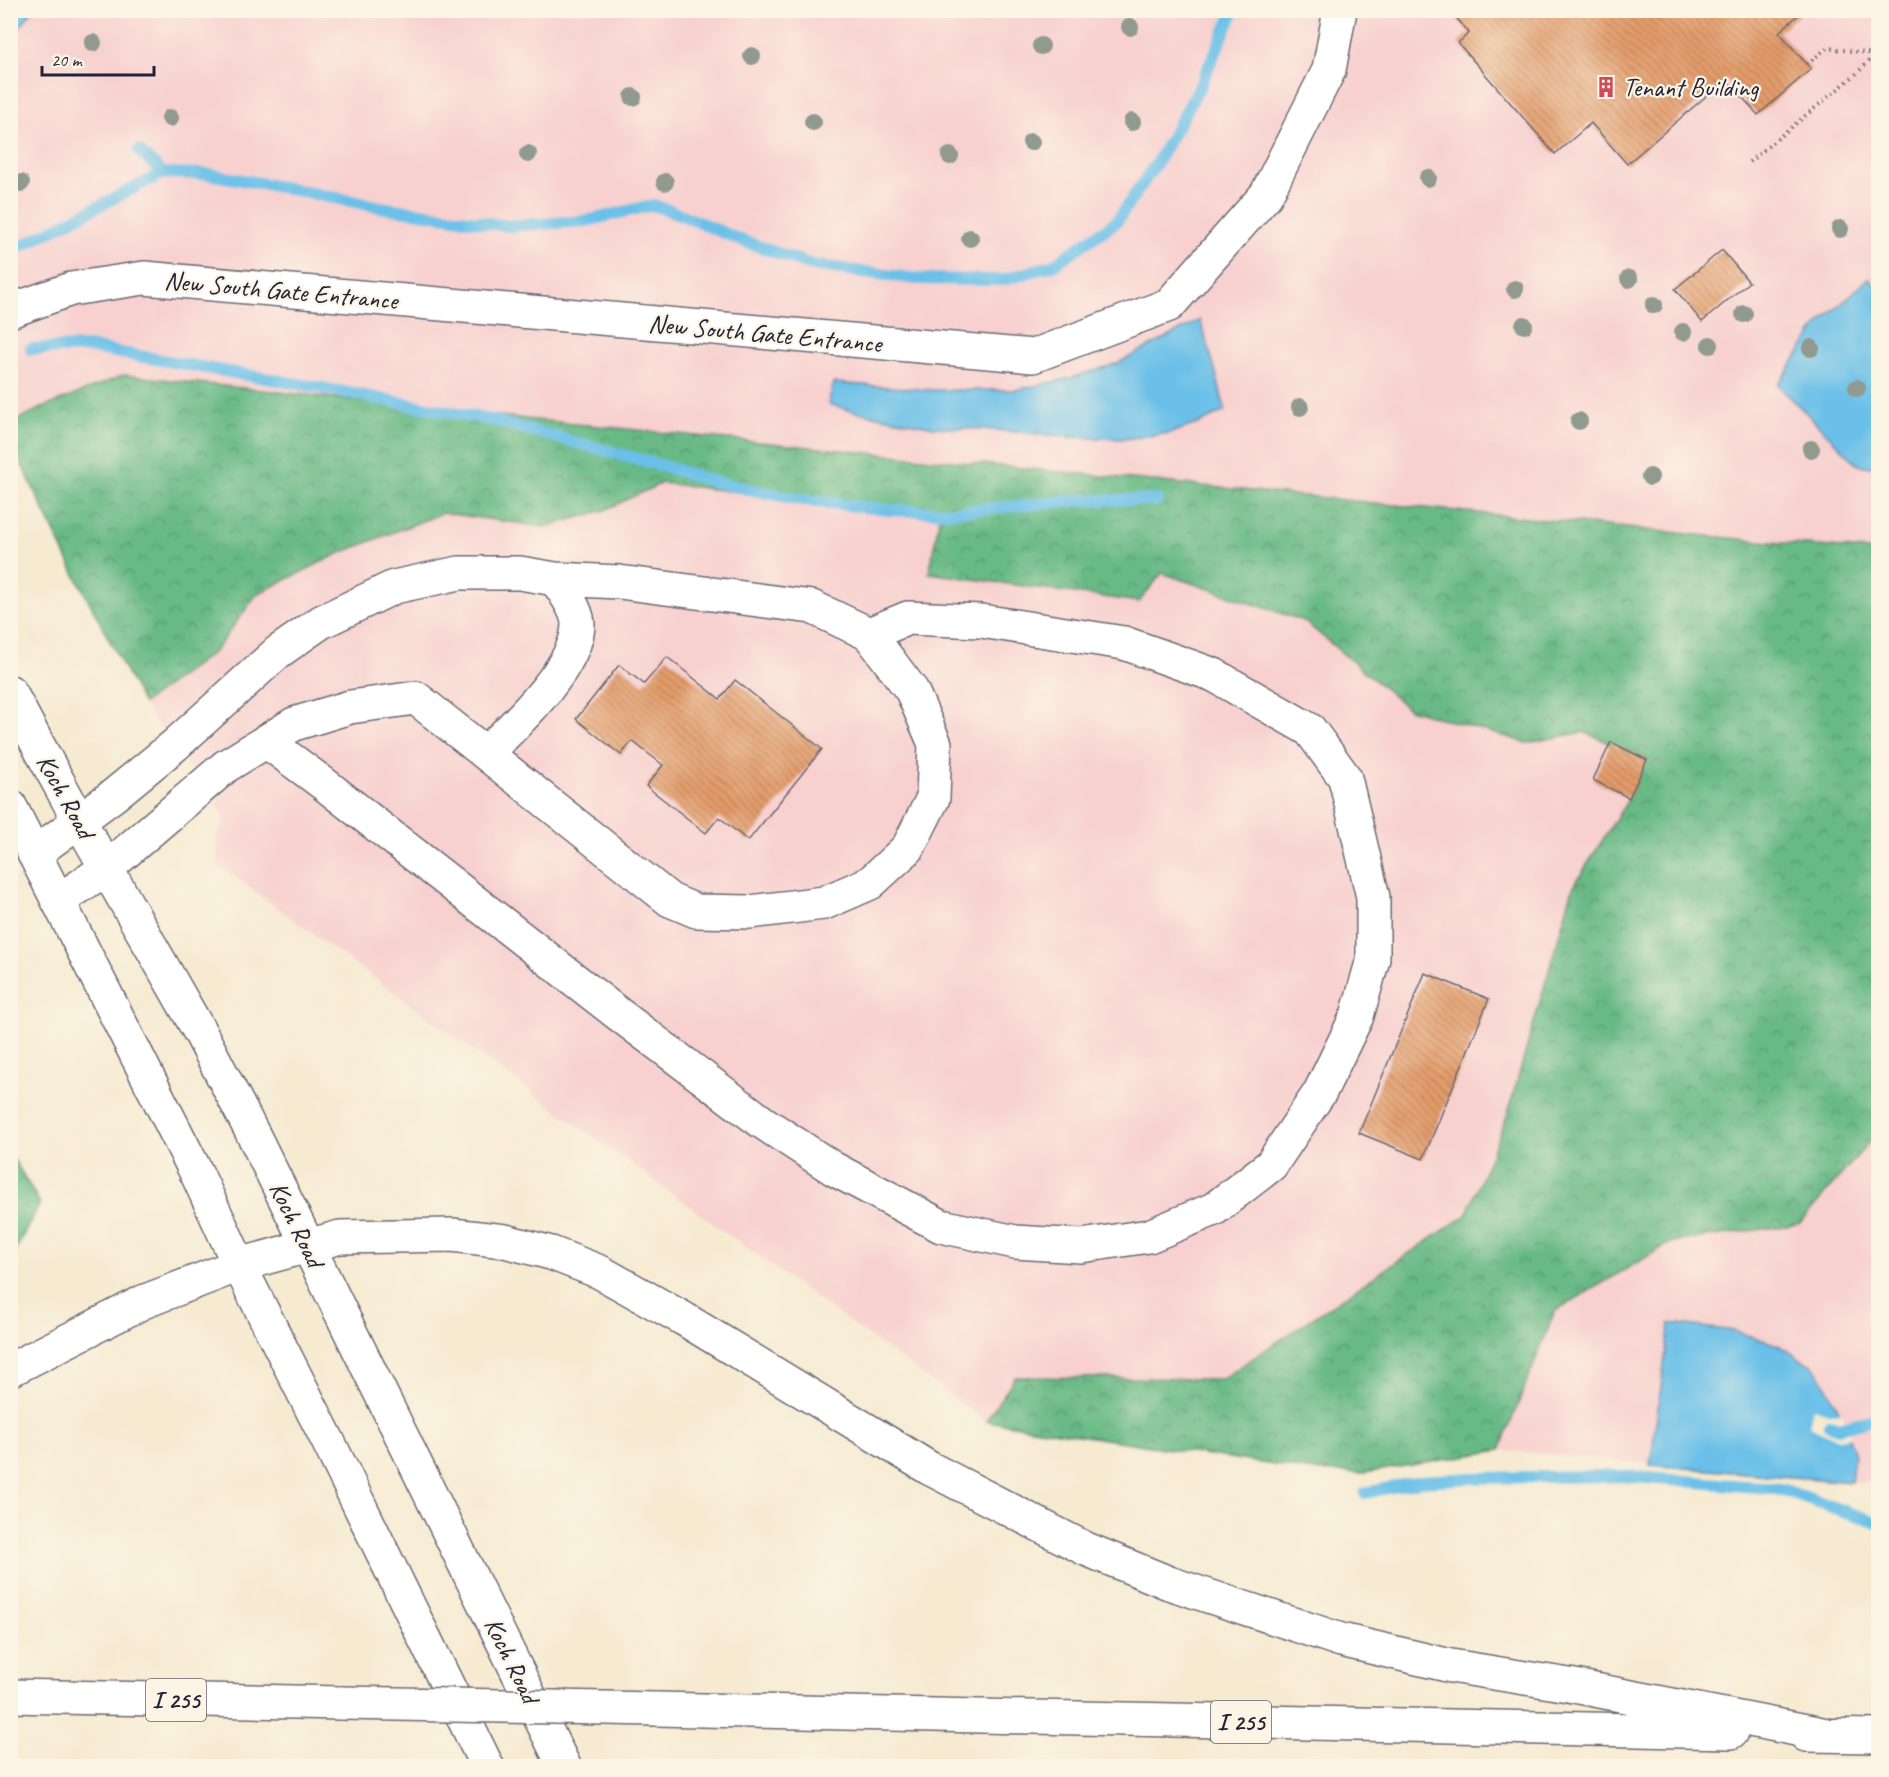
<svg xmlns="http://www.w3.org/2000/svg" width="1889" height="1777" font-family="Caveat,sans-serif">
  <defs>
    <pattern id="forest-crowns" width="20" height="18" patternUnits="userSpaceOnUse" patternTransform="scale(1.5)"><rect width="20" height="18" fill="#68b985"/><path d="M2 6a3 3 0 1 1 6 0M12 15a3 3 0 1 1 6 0" fill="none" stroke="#55966e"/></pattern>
    <pattern id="building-back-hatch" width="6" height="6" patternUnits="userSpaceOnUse" patternTransform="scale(1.5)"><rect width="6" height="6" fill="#e49c6a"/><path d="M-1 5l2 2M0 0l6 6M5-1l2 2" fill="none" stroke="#b87f58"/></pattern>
  </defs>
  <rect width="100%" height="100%" fill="#fcf5e5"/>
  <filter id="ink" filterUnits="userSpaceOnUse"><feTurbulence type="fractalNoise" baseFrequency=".0167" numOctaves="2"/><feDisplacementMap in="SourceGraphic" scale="12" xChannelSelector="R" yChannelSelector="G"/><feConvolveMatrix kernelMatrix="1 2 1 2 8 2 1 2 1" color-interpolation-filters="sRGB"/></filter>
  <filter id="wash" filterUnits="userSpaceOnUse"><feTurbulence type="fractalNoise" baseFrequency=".008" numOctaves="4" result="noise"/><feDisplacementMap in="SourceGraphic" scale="24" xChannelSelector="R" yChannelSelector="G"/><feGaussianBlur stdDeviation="1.35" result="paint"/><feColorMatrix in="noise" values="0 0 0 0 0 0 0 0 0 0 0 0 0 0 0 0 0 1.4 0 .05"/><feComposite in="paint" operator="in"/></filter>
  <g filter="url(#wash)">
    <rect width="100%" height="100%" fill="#f6ead1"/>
    <path fill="#f7d0cf" d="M 11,11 L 1878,11 L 1878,1484 L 1500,1450 L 1364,1473 L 1314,1471 L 986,1421 L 218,865 L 216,838 L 225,817 L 143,704 L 73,571 L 11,442 Z"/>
    <path fill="url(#forest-crowns)" stroke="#456e60" stroke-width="1.5" d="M 124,375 L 517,418 L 1759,541 L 1878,551 L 1878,1132 L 1799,1224 L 1672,1242 L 1555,1311 L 1500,1450 L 1364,1473 L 1314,1471 L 986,1421 L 1015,1377 L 1222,1379 L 1466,1215 L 1507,1116 L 1573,887 L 1629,798 L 1647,759 L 1584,732 L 1527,743 L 1409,709 L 1304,621 L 1162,573 L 1139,602 L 929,573 L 940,516 L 662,483 L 605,510 L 545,527 L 443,513 L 338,554 L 257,594 L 215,651 L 143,704 L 73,571 L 11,442 L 11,423 L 37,410 Z
      M 11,1155 L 40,1203 L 11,1259 Z"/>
    <path fill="#6bc0e8" stroke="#467192" stroke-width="1.5" d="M 11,10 L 32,11 L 11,39 L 10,11 Z
      M 1869,278 L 1878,289 L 1878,468 L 1858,465 L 1778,385 L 1818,325 Z
      M 1200,320 L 1215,369 L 1225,411 L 1200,423 L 1170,433 L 1125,439 L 1072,437 L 984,429 L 934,427 L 852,411 L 828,404 L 834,383 L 934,390 L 1015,390 L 1071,378 L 1118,363 Z
      M 1670,1323 L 1734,1331 L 1778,1345 L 1816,1368 L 1837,1406 L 1854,1453 L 1851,1482 L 1650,1465 Z"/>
    <path fill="#f6ead1" d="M 1813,1408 L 1829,1413 L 1842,1412 L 1851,1437 L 1838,1439 L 1809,1426 Z"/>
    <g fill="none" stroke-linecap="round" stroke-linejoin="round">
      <path stroke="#6bc0e8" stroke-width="12" d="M 139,151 L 163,173
        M 10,252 L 163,173 L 208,174 L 287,188 L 380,207 L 508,226 L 586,221 L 653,205 L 682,215 L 738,239 L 811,265 L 917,279 L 1003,280 L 1053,265 L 1116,222 L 1156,164 L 1199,88 L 1232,15
        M 31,349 L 87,347 L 344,392 L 496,421 L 664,466 L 714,482 L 797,499 L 889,510 L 948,512 L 1083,500 L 1158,500
        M 1830,1425 L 1838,1428 L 1878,1418
        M 1365,1493 L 1421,1481 L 1473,1478 L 1623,1476 L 1781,1489 L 1878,1523"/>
    </g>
    <g id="blocks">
      <path fill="url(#building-back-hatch)" d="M 1450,10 L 1804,10 L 1779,32 L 1811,69 L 1758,115 L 1726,79 L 1627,164 L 1591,123 L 1555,154 L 1458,43 L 1469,33 Z
        M 1722,250 L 1749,282 L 1702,322 L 1675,289 Z
        M 667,657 L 720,699 L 735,680 L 822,749 L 748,841 L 719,817 L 706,833 L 646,786 L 663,765 L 632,741 L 621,755 L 576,719 L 619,665 L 644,684 Z
        M 1611,742 L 1647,760 L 1629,798 L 1593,780 Z
        M 1425,973 L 1489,999 L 1423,1159 L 1359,1133 Z"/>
    </g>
  </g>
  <g filter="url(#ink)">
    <use href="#blocks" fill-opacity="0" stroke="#6c6870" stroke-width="1.5"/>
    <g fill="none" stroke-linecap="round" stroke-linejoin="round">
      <defs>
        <path id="minor" d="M 10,311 L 71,289 L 144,278 L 1033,356 L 1169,305 L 1266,195 L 1329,70 L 1340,10
          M 10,692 L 38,745 L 80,822 L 201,1034 L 256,1140 L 564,1766
          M 266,741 L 324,784 L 617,1013 L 762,1122 L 834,1169 L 941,1226 L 1015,1242 L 1081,1246 L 1149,1236 L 1214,1209 L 1271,1165 L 1320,1092 L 1357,1016 L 1373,959 L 1373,897 L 1345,778 L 1310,730 L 1214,675 L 1124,643 L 981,621 L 908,618 L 869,634
          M 486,753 C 515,725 579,665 578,623 C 577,610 563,589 555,579
          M 10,806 L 197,1174 L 239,1265 L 327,1439 L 487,1766
          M 34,854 L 114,795 L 175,745 L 278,652 L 321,622 L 394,587 L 459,573 L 520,573 L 555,579 L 619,582 L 812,607 L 869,634 L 912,691 L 935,744 L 933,798 L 908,848 L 870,883 L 824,903 L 750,912 L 696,911 L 670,900 L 416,698 L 350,707 L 294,724 L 226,766 L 107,868 L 58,901"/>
        <path id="highway" d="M 10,1370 L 143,1302 L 239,1265 L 340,1237 L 452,1235 L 505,1241 L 551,1253 L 600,1272 L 684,1319 L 929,1468 L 1086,1549 L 1169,1583 L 1341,1640 L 1451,1666 L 1569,1685 L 1827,1735
          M 10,1696 L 342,1703
          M 656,1709 L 1731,1732
          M 1806,1735 L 1878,1736"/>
      </defs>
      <use href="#minor" stroke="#6c6870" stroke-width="36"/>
      <use href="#highway" stroke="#6c6870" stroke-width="36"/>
      <path stroke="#6c6870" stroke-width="4" stroke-dasharray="1.5 4.5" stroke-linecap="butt" d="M 1807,64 L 1827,48 L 1876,54
        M 1749,162 L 1855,75 L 1878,53"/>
      <use href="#minor" stroke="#fff" stroke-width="33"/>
      <use href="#highway" stroke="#fff" stroke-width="33"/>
      <defs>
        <path id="highway-bridge" d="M 342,1703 L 656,1709"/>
      </defs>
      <use href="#highway-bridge" stroke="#6c6870" stroke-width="36" stroke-linecap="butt"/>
      <use href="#highway-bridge" stroke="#fff" stroke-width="33"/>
    </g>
    <g fill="#919a8f">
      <circle cx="1130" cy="27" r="9"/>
      <circle cx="93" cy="43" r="9"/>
      <circle cx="1041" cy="46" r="9"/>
      <circle cx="752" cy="56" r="9"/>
      <circle cx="633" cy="97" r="9"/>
      <circle cx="170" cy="118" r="9"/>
      <circle cx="813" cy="122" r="9"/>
      <circle cx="1132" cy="122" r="9"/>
      <circle cx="1031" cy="142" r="9"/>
      <circle cx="528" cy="154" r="9"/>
      <circle cx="950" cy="156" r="9"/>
      <circle cx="1428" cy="178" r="9"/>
      <circle cx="665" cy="182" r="9"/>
      <circle cx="21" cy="183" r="9"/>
      <circle cx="1840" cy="229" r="9"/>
      <circle cx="970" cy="238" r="9"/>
      <circle cx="1629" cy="279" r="9"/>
      <circle cx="1515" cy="289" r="9"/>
      <circle cx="1654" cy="305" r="9"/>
      <circle cx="1744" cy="314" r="9"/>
      <circle cx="1524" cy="325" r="9"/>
      <circle cx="1683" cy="332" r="9"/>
      <circle cx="1710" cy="345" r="9"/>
      <circle cx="1811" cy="348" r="9"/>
      <circle cx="1857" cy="388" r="9"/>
      <circle cx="1300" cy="407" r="9"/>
      <circle cx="1579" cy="421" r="9"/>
      <circle cx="1811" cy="449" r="9"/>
      <circle cx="1650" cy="477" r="9"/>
    </g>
  </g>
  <defs>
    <symbol id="building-bare" viewBox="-9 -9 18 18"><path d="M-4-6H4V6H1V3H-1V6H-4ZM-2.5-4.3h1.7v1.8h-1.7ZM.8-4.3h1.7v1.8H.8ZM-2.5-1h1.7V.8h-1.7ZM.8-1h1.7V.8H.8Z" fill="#d1495b" stroke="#fcf5e5" stroke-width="2.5" paint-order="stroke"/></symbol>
  </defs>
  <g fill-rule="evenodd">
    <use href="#building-bare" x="1591" y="72" width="30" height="30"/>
  </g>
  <g text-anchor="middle" stroke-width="4.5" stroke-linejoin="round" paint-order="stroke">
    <g fill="#fcf5e5" stroke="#63616e" stroke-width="1.5">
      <rect x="146" y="1679" width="60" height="42" rx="4.5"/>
      <rect x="1211" y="1701" width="60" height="42" rx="4.5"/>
    </g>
    <g font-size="24" font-weight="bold" fill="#22223b">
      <text x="176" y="1708">I 255</text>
      <text x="1241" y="1730">I 255</text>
    </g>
    <g font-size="26" fill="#22223b" stroke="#fcf5e5" text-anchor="start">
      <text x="1623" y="96">Tenant Building</text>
    </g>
    <g font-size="26" fill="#22223b" stroke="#fcf5e5">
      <text transform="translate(281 290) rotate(5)" y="9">New South Gate Entrance</text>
      <text transform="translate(765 333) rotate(5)" y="9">New South Gate Entrance</text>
      <text transform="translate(66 796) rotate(61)" y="9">Koch Road</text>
      <text transform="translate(297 1224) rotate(64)" y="9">Koch Road</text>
      <text transform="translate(512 1660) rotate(64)" y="9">Koch Road</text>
    </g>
  </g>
  <rect width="1889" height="1777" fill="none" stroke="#fcf5e5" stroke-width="36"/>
  <path d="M42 66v9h112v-9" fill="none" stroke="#22223b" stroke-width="3"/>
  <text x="51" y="66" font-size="18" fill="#22223b" stroke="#fcf5e5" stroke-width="4.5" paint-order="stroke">20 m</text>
</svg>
